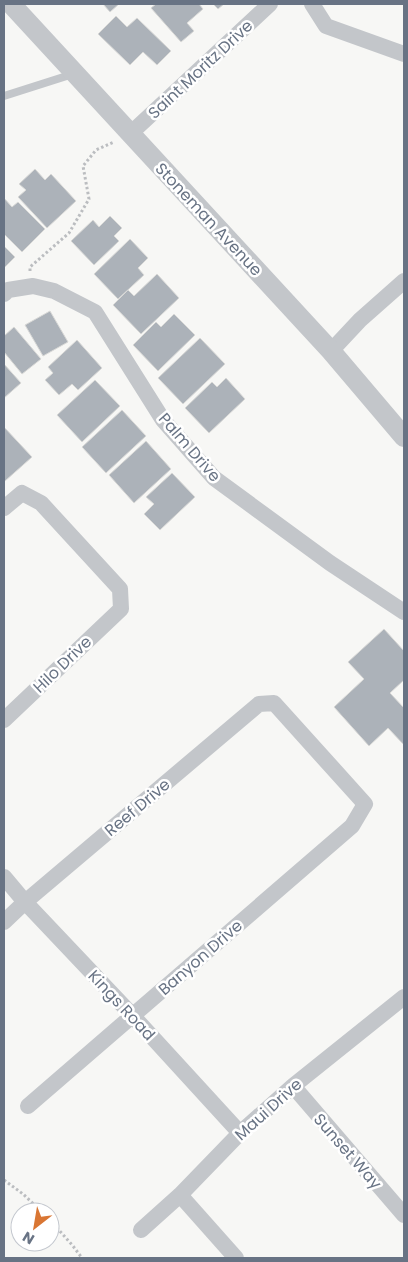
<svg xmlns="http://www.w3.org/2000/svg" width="408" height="1262" font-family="Poppins,sans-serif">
  <rect width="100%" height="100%" fill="#f7f7f5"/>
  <path fill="#acb2b9" stroke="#d9d9d7" d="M 103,4 L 119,4 L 110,12 Z
    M 156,4 L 199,4 L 203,9 L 187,23 L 194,31 L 181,42 L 151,8 Z
    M 213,4 L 224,4 L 218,9 Z
    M 116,16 L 127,27 L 137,18 L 171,51 L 157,65 L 143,52 L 130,65 L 98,34 Z
    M 35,169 L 45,180 L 51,174 L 76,201 L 47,228 L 18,197 L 26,190 L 19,184 Z
    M 4,198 L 12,207 L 18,202 L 45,229 L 22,252 L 4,234 Z
    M 110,216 L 122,228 L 114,236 L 119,241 L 94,265 L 71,241 L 93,220 L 99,227 Z
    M 130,239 L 148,258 L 138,268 L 144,275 L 118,299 L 94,274 Z
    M 4,246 L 15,257 L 4,268 Z
    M 157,274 L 179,298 L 141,334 L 113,305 L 128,290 L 134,296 Z
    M 50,311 L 68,342 L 43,356 L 25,325 Z
    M 174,314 L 195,335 L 158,371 L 133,345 L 156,322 L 161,327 Z
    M 14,327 L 41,359 L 22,374 L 4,352 L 4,336 Z
    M 200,338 L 225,364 L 183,404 L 158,378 Z
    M 77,340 L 102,368 L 78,390 L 72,384 L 59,395 L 45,380 L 53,373 L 48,367 Z
    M 4,364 L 21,383 L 4,398 Z
    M 226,378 L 245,399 L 209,433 L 185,408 L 212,382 L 217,387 Z
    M 95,380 L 120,406 L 82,442 L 57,415 Z
    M 122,410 L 146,436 L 106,473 L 82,447 Z
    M 4,427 L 32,457 L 5,481 L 4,479 Z
    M 146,441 L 171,469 L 134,503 L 109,475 Z
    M 172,473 L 195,497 L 160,530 L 144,514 L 154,504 L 146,497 Z
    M 384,629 L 404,651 L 404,680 L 390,693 L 404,708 L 404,745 L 388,728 L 369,746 L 334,707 L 364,679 L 348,662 Z"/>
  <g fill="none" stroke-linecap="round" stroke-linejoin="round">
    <path stroke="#bbbdc0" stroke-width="3" stroke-dasharray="2.5 2.5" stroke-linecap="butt" d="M 30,271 L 30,267 L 69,233 L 89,199 L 83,166 L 96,150 L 114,142
      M 4,1180 L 23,1194 L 42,1212
      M 50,1220 L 73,1246 L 82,1258"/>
    <path stroke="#c3c6ca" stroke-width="8" d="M 4,96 L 73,74"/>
    <path stroke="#c3c6ca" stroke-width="16" d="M 312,4 L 326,26 L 404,54
      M 130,134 L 270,4
      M 4,294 L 8,290 L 33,286 L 54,291 L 95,312 L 163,420 L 214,478 L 330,563 L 404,612
      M 331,351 L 360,320 L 404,281
      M 4,508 L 22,493 L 41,503 L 120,589 L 121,609 L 4,720
      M 4,877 L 25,902 L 132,1015 L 240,1133
      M 4,922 L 25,902 L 259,704 L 274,703 L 365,804 L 352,826 L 28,1106
      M 293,1086 L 404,1215
      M 180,1195 L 236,1258
      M 141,1230 L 180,1195 L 240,1133 L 293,1086 L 404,997"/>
    <path stroke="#c3c6ca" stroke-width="20" d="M 11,4 L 331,351 L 404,437"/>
  </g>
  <g text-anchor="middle" stroke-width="5" stroke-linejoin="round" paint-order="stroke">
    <g font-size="16" fill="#687384" stroke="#fff">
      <text transform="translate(200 69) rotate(-43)" y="6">Saint Moritz Drive</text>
      <text transform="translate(209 219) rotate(47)" y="6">Stoneman Avenue</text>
      <text transform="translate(190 447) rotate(49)" y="6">Palm Drive</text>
      <text transform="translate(62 664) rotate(-44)" y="6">Hilo Drive</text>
      <text transform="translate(137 807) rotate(-40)" y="6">Reef Drive</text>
      <text transform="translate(200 957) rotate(-41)" y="6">Banyon Drive</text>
      <text transform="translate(122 1005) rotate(47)" y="6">Kings Road</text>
      <text transform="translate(268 1109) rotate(-42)" y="6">Maui Drive</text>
      <text transform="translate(348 1151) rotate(49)" y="6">Sunset Way</text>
    </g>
  </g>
  <rect width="408" height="1262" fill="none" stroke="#687384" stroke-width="10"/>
  <g transform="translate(35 1227) rotate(211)"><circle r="24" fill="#ffffff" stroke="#c3c7ce"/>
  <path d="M0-4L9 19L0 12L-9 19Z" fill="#d97633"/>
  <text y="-8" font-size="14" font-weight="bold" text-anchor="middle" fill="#687384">N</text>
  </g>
</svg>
